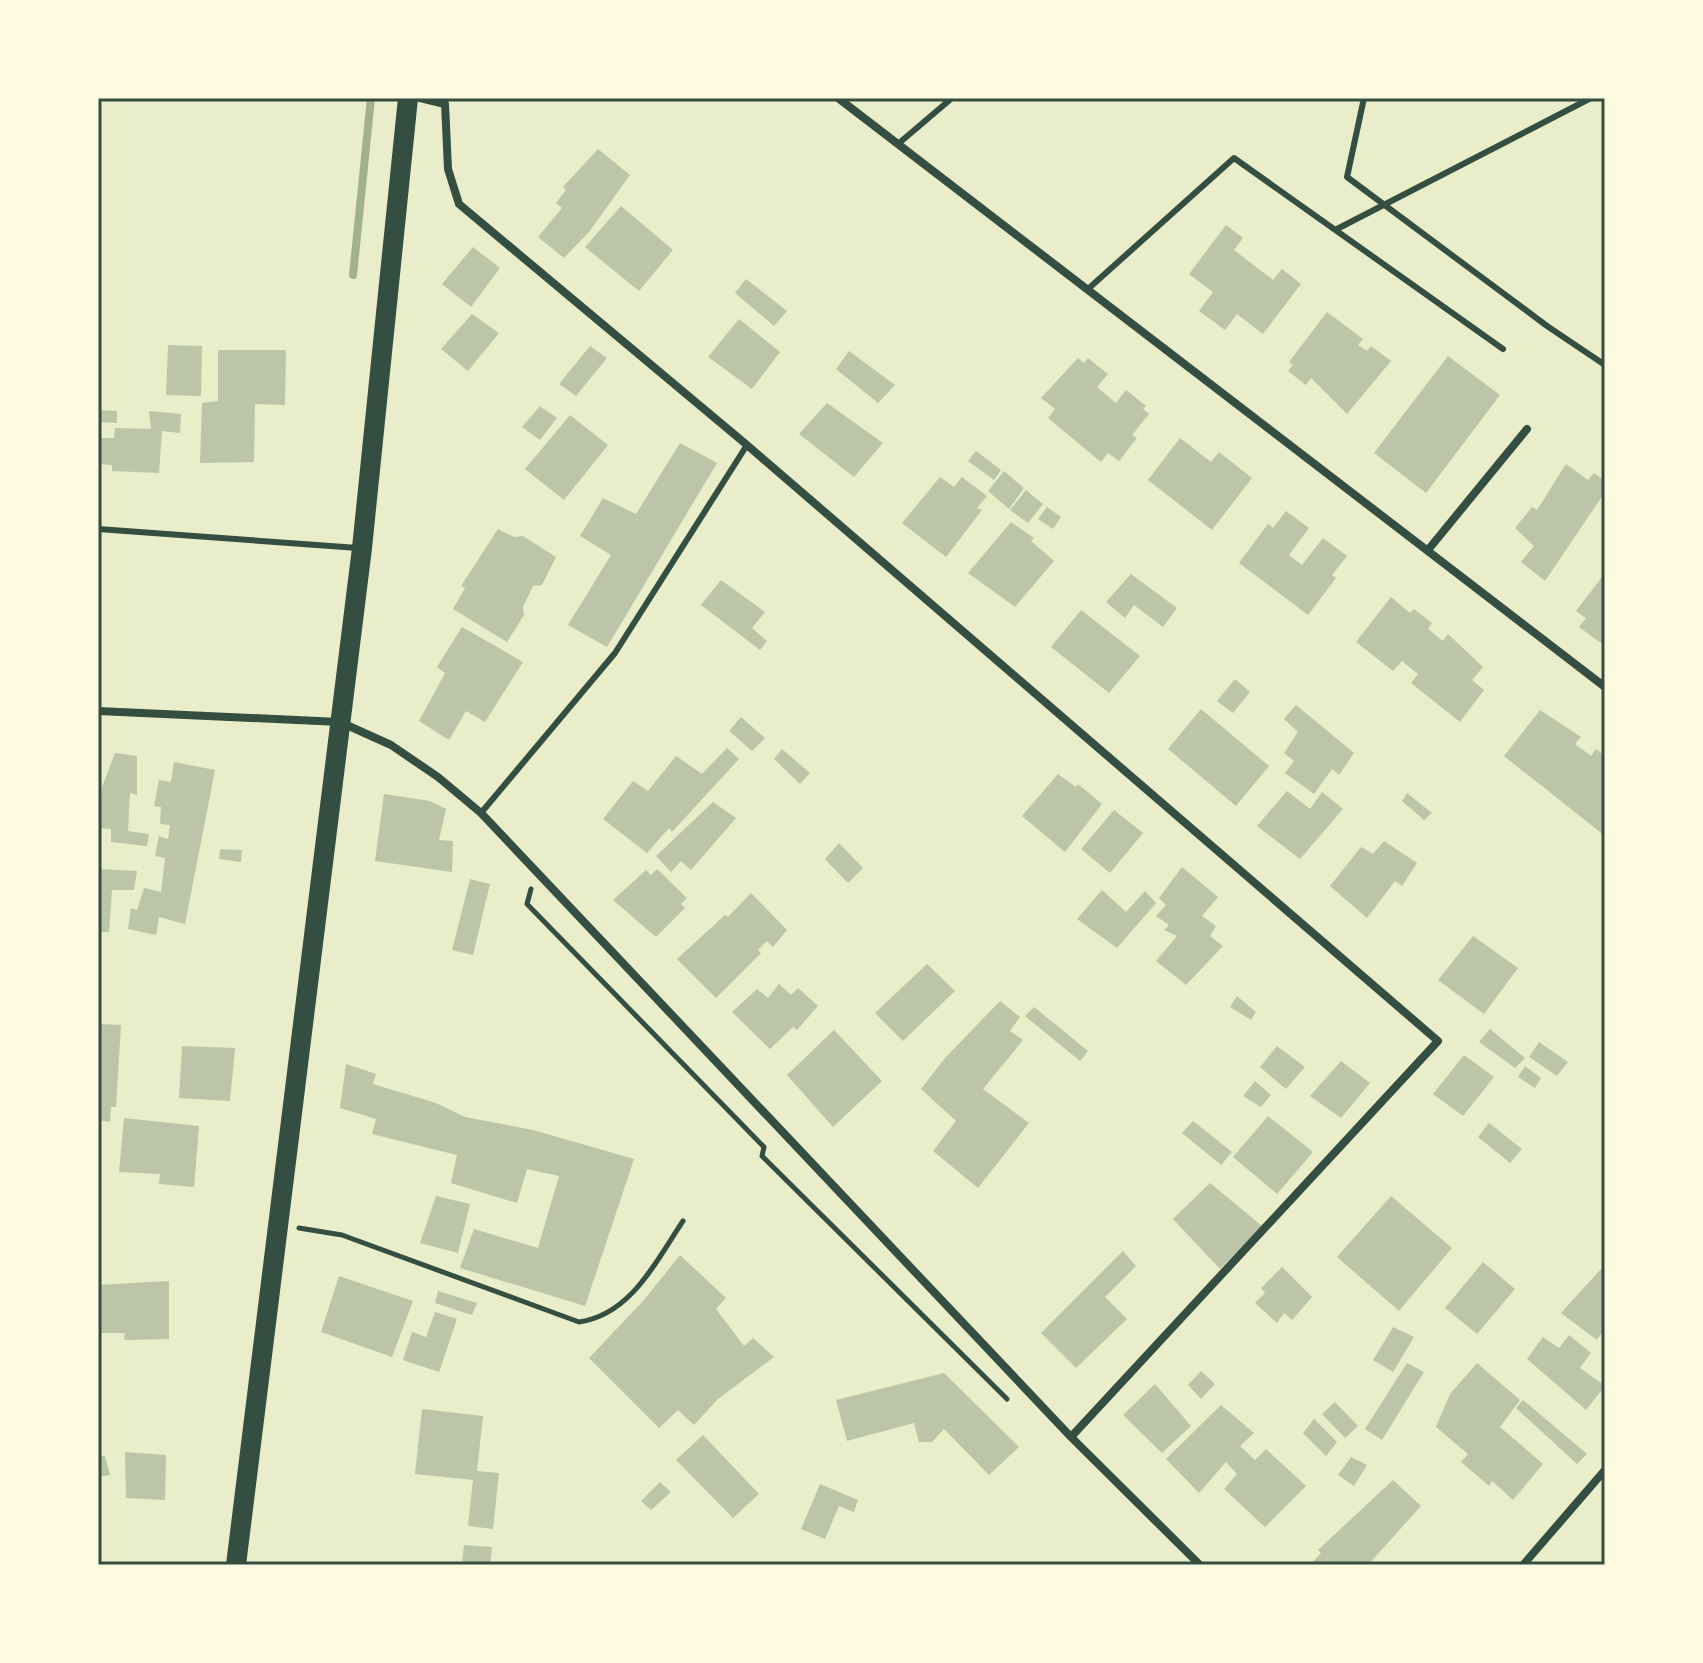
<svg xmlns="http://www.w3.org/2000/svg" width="1703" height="1663" font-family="'IBM Plex Sans',sans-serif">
  <rect width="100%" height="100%" fill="#e9edc9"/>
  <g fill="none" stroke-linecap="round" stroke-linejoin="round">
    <path stroke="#a3b18a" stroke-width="8" d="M 353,275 L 371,98"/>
  </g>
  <path fill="#bcc5a7" d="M 598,149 L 630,175 L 589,232 L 564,258 L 538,237 L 562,208 L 556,203 L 566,190 L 563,187 Z
    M 621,206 L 673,250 L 639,291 L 585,247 Z
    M 1226,225 L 1243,238 L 1234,250 L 1273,280 L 1282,269 L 1301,284 L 1263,334 L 1237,314 L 1225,330 L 1199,311 L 1213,292 L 1189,274 Z
    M 473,247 L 500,268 L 471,307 L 442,284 Z
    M 746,279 L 787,311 L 774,326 L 735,293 Z
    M 1327,312 L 1363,339 L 1358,345 L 1367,351 L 1371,346 L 1391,361 L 1347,414 L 1311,378 L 1306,385 L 1288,371 L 1293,365 L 1289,362 Z
    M 472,314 L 499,333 L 468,371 L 441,349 Z
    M 739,319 L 780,352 L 752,389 L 708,357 Z
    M 168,345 L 202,346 L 201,396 L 166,395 Z
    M 590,346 L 607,358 L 576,396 L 559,384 Z
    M 218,350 L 286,350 L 285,405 L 255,404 L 254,462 L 200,463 L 202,403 L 218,401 Z
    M 849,351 L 895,385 L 878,403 L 836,369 Z
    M 1448,356 L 1500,395 L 1426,493 L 1374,453 Z
    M 1078,358 L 1084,363 L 1088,358 L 1108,374 L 1097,387 L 1116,403 L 1126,390 L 1146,406 L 1143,409 L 1149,414 L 1132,435 L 1137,438 L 1119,461 L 1108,453 L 1101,462 L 1048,418 L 1055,409 L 1041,398 Z
    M 827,403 L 883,443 L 854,477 L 799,434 Z
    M 540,406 L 557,418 L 540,440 L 522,427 Z
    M 98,410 L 117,411 L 117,423 L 98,422 Z
    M 149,411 L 181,414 L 180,433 L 162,431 L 159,473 L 112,471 L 112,465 L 98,464 L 98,438 L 114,438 L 115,428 L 151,429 Z
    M 570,415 L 608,445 L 564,500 L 525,469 Z
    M 1180,438 L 1211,462 L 1219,452 L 1252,478 L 1212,530 L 1148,480 Z
    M 680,443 L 717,463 L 607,647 L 568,625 L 611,555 L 580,536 L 603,498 L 636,514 Z
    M 976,451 L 1001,470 L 994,480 L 968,461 Z
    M 1566,464 L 1588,480 L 1594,473 L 1605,481 L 1605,492 L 1545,581 L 1521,562 L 1534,546 L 1515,528 L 1532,507 L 1537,510 Z
    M 1004,471 L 1024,488 L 1009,509 L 988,491 Z
    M 940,477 L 954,487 L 962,477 L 987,496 L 977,508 L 982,510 L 946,557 L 902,523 Z
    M 1026,490 L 1043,504 L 1028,523 L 1010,510 Z
    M 1047,507 L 1061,517 L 1053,529 L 1038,519 Z
    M 1286,511 L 1309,528 L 1289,555 L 1302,565 L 1323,538 L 1347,556 L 1332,575 L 1336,578 L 1308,615 L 1239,563 L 1268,524 L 1273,528 Z
    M 1011,522 L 1034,538 L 1031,541 L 1054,561 L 1015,607 L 968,573 Z
    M 498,529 L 514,537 L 523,536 L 556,557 L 542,585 L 533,586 L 523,607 L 524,615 L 507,642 L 453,609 L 465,588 L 461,586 Z
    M 1605,573 L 1605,646 L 1579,627 L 1586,618 L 1576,611 Z
    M 1131,574 L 1177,608 L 1163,627 L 1134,605 L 1125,618 L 1106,602 Z
    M 721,580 L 765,612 L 752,628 L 767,641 L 760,650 L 701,605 Z
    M 1391,597 L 1410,613 L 1414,609 L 1432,623 L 1428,629 L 1443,641 L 1448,634 L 1483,667 L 1472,680 L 1484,690 L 1460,722 L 1411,683 L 1418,674 L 1402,661 L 1393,671 L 1356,642 Z
    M 1081,610 L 1140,656 L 1109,693 L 1051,647 Z
    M 462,627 L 523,662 L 485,722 L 466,711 L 449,740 L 419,721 L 445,673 L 437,667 Z
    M 1235,679 L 1250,692 L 1233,713 L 1217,701 Z
    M 1296,705 L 1354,753 L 1339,775 L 1332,769 L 1314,794 L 1285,773 L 1294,761 L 1284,753 L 1298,732 L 1284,719 Z
    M 1201,709 L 1269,766 L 1236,806 L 1168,749 Z
    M 1540,710 L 1581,737 L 1575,744 L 1591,756 L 1596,749 L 1605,756 L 1605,836 L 1504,756 Z
    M 741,717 L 765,738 L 752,751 L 729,731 Z
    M 727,748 L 739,759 L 672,832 L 669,828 L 647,853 L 603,819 L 633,781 L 648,791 L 676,756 L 702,774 Z
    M 782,749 L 810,773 L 800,784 L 774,759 Z
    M 115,753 L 137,756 L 137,795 L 130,793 L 128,831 L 149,834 L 147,846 L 111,842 L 111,829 L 98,828 L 102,787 Z
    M 174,762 L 215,770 L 185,924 L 159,917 L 156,935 L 128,929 L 131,908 L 137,910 L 144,888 L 161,892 L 165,858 L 155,856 L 159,836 L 168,839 L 170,825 L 160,824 L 161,807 L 154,806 L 159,780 L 171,782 Z
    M 1058,774 L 1076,787 L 1078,784 L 1102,804 L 1065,852 L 1022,816 Z
    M 1287,791 L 1310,809 L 1322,792 L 1343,809 L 1300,859 L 1257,826 Z
    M 1407,793 L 1432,813 L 1424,820 L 1402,801 Z
    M 384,794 L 430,801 L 446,809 L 439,840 L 453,841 L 452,872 L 375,861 Z
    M 713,802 L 736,818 L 691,870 L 681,861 L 671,872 L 656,856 Z
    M 1114,810 L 1143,833 L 1110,873 L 1081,849 Z
    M 1384,841 L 1417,863 L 1402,886 L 1395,881 L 1367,918 L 1330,886 L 1361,847 L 1373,854 Z
    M 839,843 L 863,868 L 848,883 L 825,859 Z
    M 220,849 L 242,850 L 241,862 L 219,859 Z
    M 1182,867 L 1218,897 L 1202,916 L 1216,926 L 1210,936 L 1223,946 L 1186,985 L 1156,961 L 1177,936 L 1164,930 L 1169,925 L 1156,916 L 1166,905 L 1159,898 Z
    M 98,869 L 137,871 L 134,890 L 112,890 L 109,932 L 98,932 Z
    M 657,869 L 687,898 L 681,904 L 685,908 L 656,937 L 613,900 L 646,870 L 651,875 Z
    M 470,879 L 490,884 L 473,955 L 452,950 Z
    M 1102,890 L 1126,912 L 1145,891 L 1156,903 L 1117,948 L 1077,919 Z
    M 751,893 L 787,930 L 773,947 L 767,941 L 758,950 L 761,953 L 716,998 L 677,959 L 725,915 L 728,917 Z
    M 1473,936 L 1518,968 L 1484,1014 L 1438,980 Z
    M 927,964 L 955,991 L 903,1041 L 875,1013 Z
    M 779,984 L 791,995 L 798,988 L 818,1006 L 797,1030 L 793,1027 L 770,1049 L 732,1012 L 757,989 L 768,998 Z
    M 1237,996 L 1256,1012 L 1251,1020 L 1230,1007 Z
    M 1000,1001 L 1020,1017 L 1010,1031 L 1023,1040 L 983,1089 L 1029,1123 L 978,1188 L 933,1151 L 956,1121 L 921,1089 L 945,1058 Z
    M 1034,1007 L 1088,1051 L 1080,1061 L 1025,1016 Z
    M 98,1024 L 121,1025 L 116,1107 L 111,1107 L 110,1122 L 98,1120 Z
    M 1490,1029 L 1525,1058 L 1515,1068 L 1479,1042 Z
    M 834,1030 L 882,1081 L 833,1127 L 787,1075 Z
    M 1539,1042 L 1568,1062 L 1557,1076 L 1529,1057 Z
    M 182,1046 L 235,1048 L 230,1101 L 179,1098 Z
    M 1277,1046 L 1305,1067 L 1286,1089 L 1260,1067 Z
    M 1464,1055 L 1494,1077 L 1463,1116 L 1433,1094 Z
    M 1341,1061 L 1370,1083 L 1341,1118 L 1310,1096 Z
    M 346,1064 L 376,1074 L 373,1084 L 436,1103 L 465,1117 L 533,1130 L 634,1159 L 585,1306 L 460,1268 L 474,1229 L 538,1248 L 559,1176 L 527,1169 L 517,1203 L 451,1183 L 457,1155 L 372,1134 L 376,1119 L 340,1108 Z
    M 1525,1066 L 1541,1078 L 1535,1088 L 1518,1077 Z
    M 1255,1081 L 1271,1095 L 1261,1107 L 1243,1096 Z
    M 1268,1116 L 1313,1152 L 1277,1194 L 1233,1157 Z
    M 124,1118 L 199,1126 L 194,1187 L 159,1184 L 160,1174 L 119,1172 Z
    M 1193,1121 L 1232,1152 L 1221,1165 L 1182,1133 Z
    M 1489,1123 L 1522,1149 L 1510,1163 L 1478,1137 Z
    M 1210,1183 L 1262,1226 L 1220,1269 L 1173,1219 Z
    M 436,1196 L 470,1204 L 458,1253 L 420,1243 Z
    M 1391,1196 L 1452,1248 L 1399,1311 L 1337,1257 Z
    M 1123,1251 L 1136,1266 L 1105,1297 L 1127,1319 L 1076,1368 L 1041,1333 Z
    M 680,1255 L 726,1298 L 716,1309 L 744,1346 L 753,1338 L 774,1357 L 718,1399 L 694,1425 L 678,1410 L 659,1428 L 589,1358 L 644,1300 Z
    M 1483,1262 L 1515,1289 L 1477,1334 L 1445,1308 Z
    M 1282,1267 L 1312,1297 L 1292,1320 L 1284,1313 L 1277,1323 L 1255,1303 L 1265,1293 L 1261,1288 Z
    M 1601,1269 L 1605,1272 L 1605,1337 L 1601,1334 L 1597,1340 L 1561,1313 Z
    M 339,1276 L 413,1301 L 392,1357 L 321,1332 Z
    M 169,1281 L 169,1339 L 124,1340 L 125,1333 L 98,1333 L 98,1285 Z
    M 438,1291 L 477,1303 L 472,1315 L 435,1303 Z
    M 435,1312 L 457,1319 L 439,1372 L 403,1360 L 412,1332 L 426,1337 Z
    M 1393,1327 L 1414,1337 L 1393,1372 L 1373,1360 Z
    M 1569,1335 L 1591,1353 L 1580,1368 L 1605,1386 L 1586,1410 L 1527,1359 L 1543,1337 L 1559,1348 Z
    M 1407,1363 L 1424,1372 L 1382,1440 L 1365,1429 Z
    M 1477,1363 L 1520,1400 L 1500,1427 L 1543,1464 L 1513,1500 L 1492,1481 L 1489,1486 L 1461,1462 L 1468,1454 L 1436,1427 L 1450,1394 Z
    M 1201,1371 L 1215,1384 L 1201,1399 L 1188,1385 Z
    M 944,1373 L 1019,1447 L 989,1475 L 944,1429 L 932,1442 L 919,1442 L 914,1423 L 847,1441 L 836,1400 Z
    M 1155,1384 L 1191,1426 L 1162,1453 L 1123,1415 Z
    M 1523,1400 L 1587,1454 L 1577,1464 L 1516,1408 Z
    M 1335,1402 L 1358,1426 L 1345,1438 L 1322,1414 Z
    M 1221,1405 L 1254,1433 L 1240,1446 L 1255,1460 L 1266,1449 L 1306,1486 L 1265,1527 L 1224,1489 L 1237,1474 L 1226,1462 L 1199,1493 L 1166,1459 Z
    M 422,1409 L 483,1416 L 477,1471 L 499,1473 L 493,1529 L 468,1526 L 473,1480 L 415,1474 Z
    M 1314,1419 L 1337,1442 L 1326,1456 L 1303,1433 Z
    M 703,1435 L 759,1494 L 733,1518 L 676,1460 Z
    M 125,1452 L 166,1455 L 165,1500 L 126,1498 Z
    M 105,1456 L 110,1475 L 98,1477 L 98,1457 Z
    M 1351,1457 L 1367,1465 L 1354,1486 L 1338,1475 Z
    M 1393,1480 L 1421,1506 L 1368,1565 L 1310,1565 L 1321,1553 L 1318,1550 Z
    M 660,1482 L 671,1492 L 651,1510 L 641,1501 Z
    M 820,1484 L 858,1500 L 854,1512 L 839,1506 L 825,1539 L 801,1529 Z
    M 464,1545 L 492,1547 L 490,1565 L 462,1565 Z"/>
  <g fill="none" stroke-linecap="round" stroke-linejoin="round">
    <path stroke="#344e41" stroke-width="5" d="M 531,889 L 527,904 L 764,1147 L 762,1156 L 1007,1399
      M 299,1228 L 342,1235 L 579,1322 C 631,1315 656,1261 683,1221"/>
    <path stroke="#344e41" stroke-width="6" d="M 1364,98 L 1347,177 L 1547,326 L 1605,365
      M 898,144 L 952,98
      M 1337,229 L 1591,98
      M 1088,289 L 1234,158 L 1503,349
      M 98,529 L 358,548
      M 481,813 L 615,653 L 747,445"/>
    <path stroke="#344e41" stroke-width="8" d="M 420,98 L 445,104 L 448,169 L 459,204 L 747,445 L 1438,1041 L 1071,1437
      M 838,98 L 1605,687
      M 1428,550 L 1527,429
      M 98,711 L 340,722 L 391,745 L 438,777 L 481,813 L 1071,1437 L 1200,1565
      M 1523,1565 L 1605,1470"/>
    <path stroke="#344e41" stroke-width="20" d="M 236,1565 L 362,548 L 408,98"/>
  </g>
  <rect width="1703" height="1663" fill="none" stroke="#fefae0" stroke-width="200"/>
  <rect x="100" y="100" width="1503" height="1463" fill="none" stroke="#344e41" stroke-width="3"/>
</svg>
